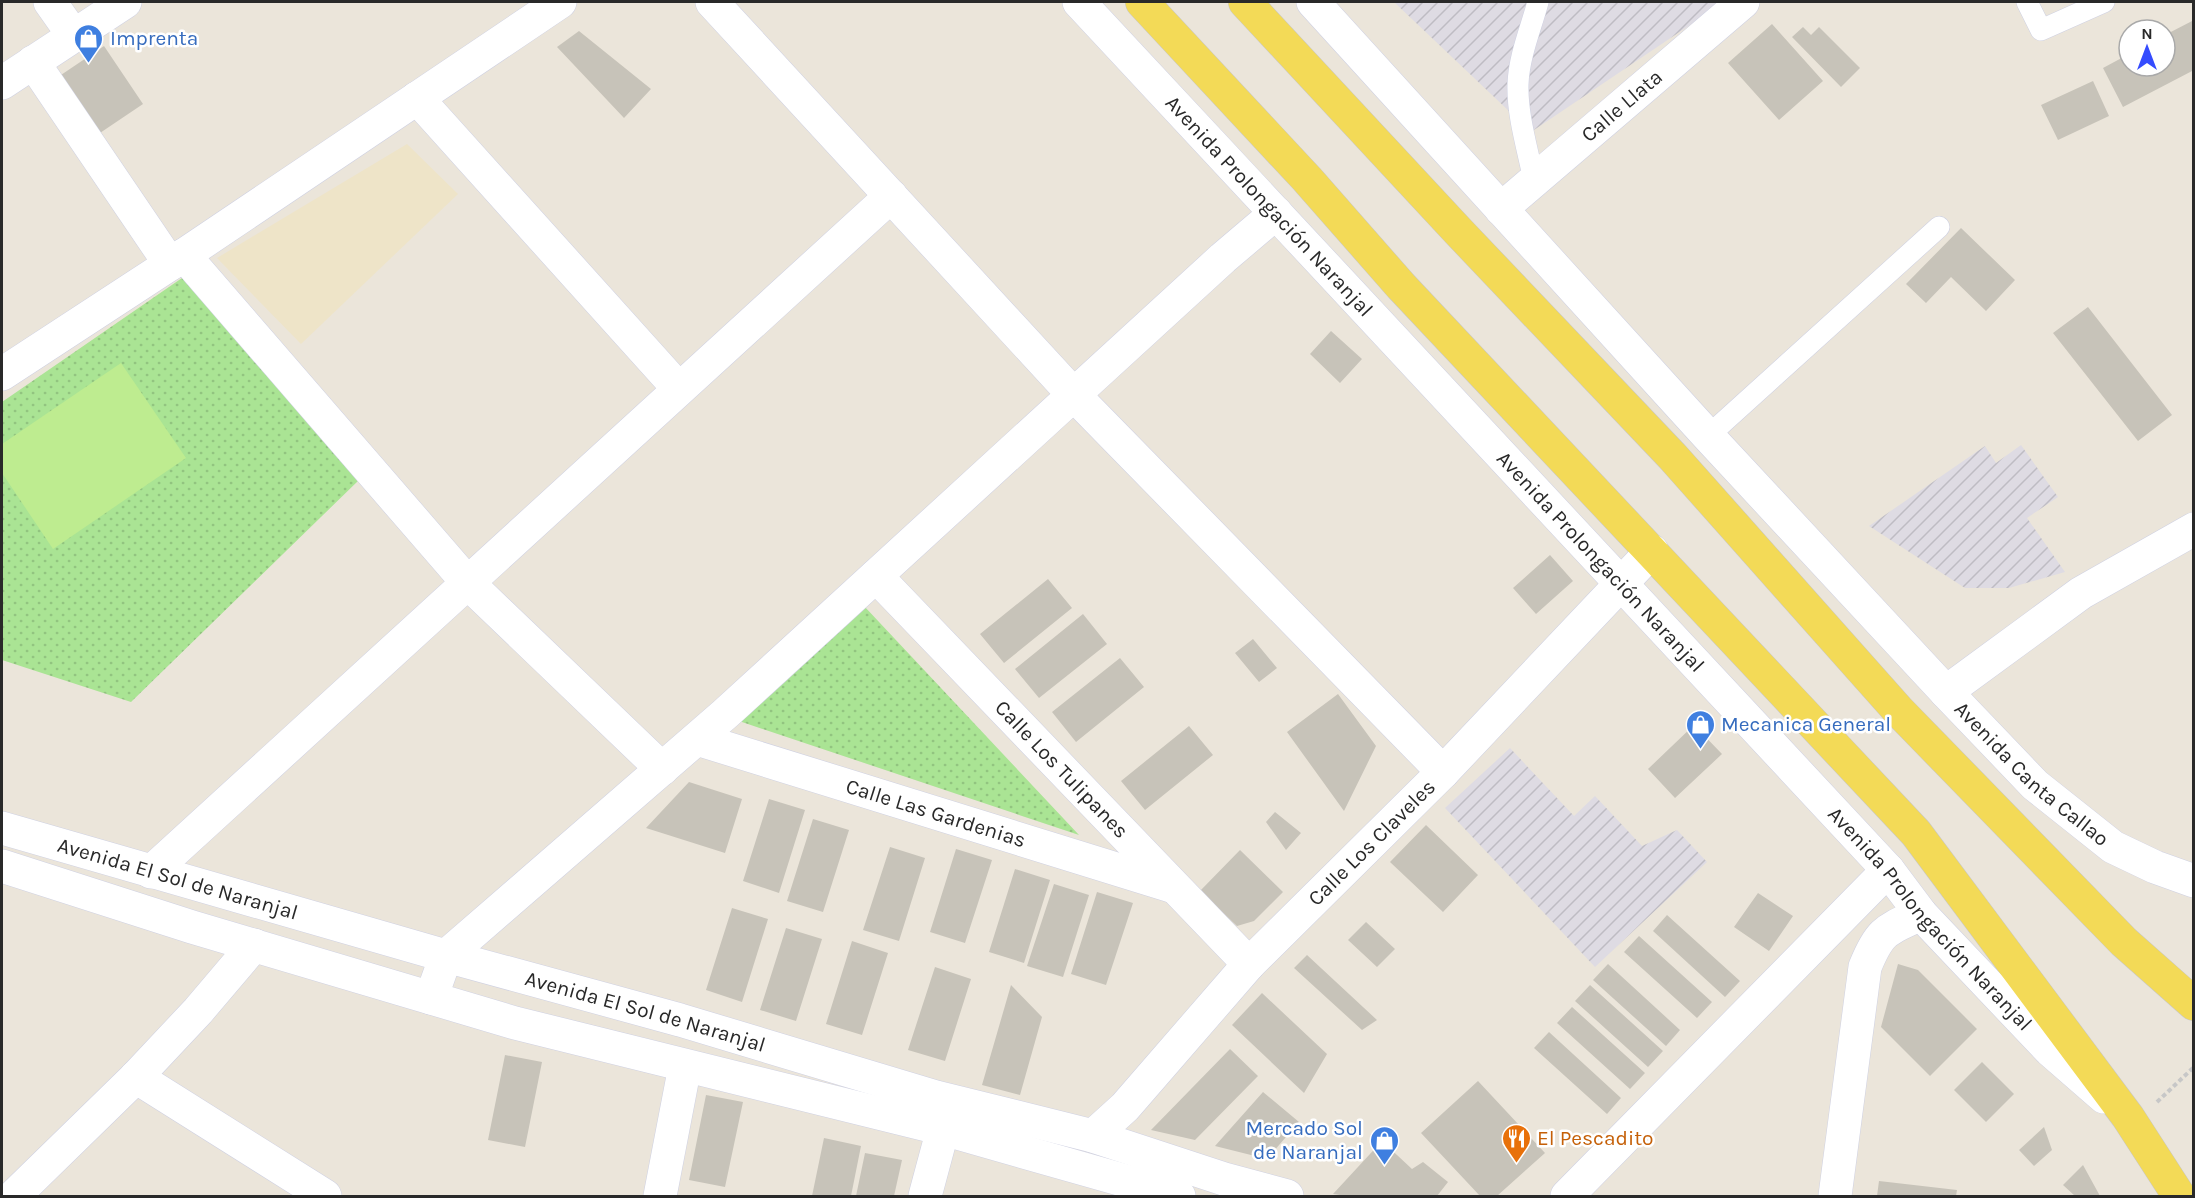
<svg xmlns="http://www.w3.org/2000/svg" width="2195" height="1198" font-family="Karla,sans-serif">
  <defs>
    <pattern id="industrial-furrows" width="10" height="10" patternUnits="userSpaceOnUse" patternTransform="scale(1.5)"><rect width="10" height="10" fill="#dedbe3"/><path d="M-1 1l2-2M0 10L10 0M9 11l2-2" fill="none" stroke="#bebcc3"/></pattern>
    <pattern id="grass-dots" width="8" height="8" patternUnits="userSpaceOnUse" patternTransform="scale(1.5)"><rect width="8" height="8" fill="#aae494"/><path d="M2 2h.1M6 6h.1" fill="none" stroke="#92c480" stroke-width="1.8" stroke-linecap="round"/></pattern>
  </defs>
  <rect width="100%" height="100%" fill="#ebe5da"/>
  <path fill="url(#industrial-furrows)" d="M 1394,2 L 1724,2 L 1531,132 Z
    M 2021,445 L 2058,497 L 2027,518 L 2065,572 L 2009,588 L 1965,588 L 1869,526 L 1985,446 L 1996,463 Z
    M 1510,748 L 1574,816 L 1595,796 L 1642,846 L 1677,830 L 1707,862 L 1595,967 L 1445,808 Z"/>
  <path fill="#eee4c8" d="M 407,144 L 458,194 L 301,344 L 217,258 Z"/>
  <path fill="url(#grass-dots)" d="M 182,278 L 359,480 L 131,702 L 2,660 L 2,402 Z
    M 864,606 L 1079,835 L 739,721 Z"/>
  <path fill="#beec90" d="M 121,363 L 186,458 L 53,549 L 2,473 L 2,444 Z"/>
  <path fill="#c7c3b9" d="M 2194,20 L 2194,70 L 2123,107 L 2103,68 L 2129,54 L 2129,66 L 2165,66 L 2165,35 Z
    M 1772,24 L 1823,81 L 1779,120 L 1728,63 Z
    M 1803,27 L 1811,35 L 1819,27 L 1860,68 L 1841,87 L 1792,37 Z
    M 579,31 L 651,89 L 624,118 L 557,47 Z
    M 104,46 L 143,104 L 94,137 L 55,79 Z
    M 2093,81 L 2109,116 L 2058,140 L 2041,105 Z
    M 1961,228 L 2015,280 L 1986,311 L 1951,277 L 1926,303 L 1906,284 Z
    M 2088,307 L 2172,415 L 2138,441 L 2053,333 Z
    M 1331,331 L 1362,359 L 1340,383 L 1310,354 Z
    M 1550,555 L 1573,581 L 1536,614 L 1513,588 Z
    M 1048,579 L 1072,608 L 1004,663 L 980,634 Z
    M 1083,614 L 1107,644 L 1039,698 L 1015,669 Z
    M 1253,639 L 1277,668 L 1259,682 L 1235,653 Z
    M 1120,658 L 1144,687 L 1076,742 L 1052,712 Z
    M 1338,694 L 1376,746 L 1344,811 L 1287,732 Z
    M 1694,725 L 1722,754 L 1675,798 L 1648,769 Z
    M 1189,726 L 1213,755 L 1145,810 L 1121,781 Z
    M 689,782 L 742,799 L 725,853 L 646,828 Z
    M 769,799 L 805,810 L 779,893 L 743,881 Z
    M 1275,812 L 1301,833 L 1286,850 L 1266,822 Z
    M 813,819 L 849,830 L 823,912 L 787,901 Z
    M 1426,825 L 1478,875 L 1443,912 L 1390,862 Z
    M 890,847 L 925,858 L 899,941 L 863,930 Z
    M 956,849 L 992,860 L 965,943 L 930,932 Z
    M 1240,850 L 1283,892 L 1254,921 L 1237,926 L 1200,891 Z
    M 1015,869 L 1050,880 L 1024,963 L 989,952 Z
    M 1054,884 L 1089,895 L 1063,977 L 1027,966 Z
    M 1097,892 L 1133,903 L 1106,985 L 1071,974 Z
    M 1758,893 L 1793,916 L 1769,951 L 1734,927 Z
    M 732,908 L 768,919 L 742,1002 L 706,990 Z
    M 1667,915 L 1740,981 L 1725,997 L 1653,931 Z
    M 1366,922 L 1395,949 L 1377,967 L 1348,940 Z
    M 786,928 L 822,939 L 796,1021 L 760,1010 Z
    M 1639,936 L 1712,1002 L 1697,1018 L 1624,952 Z
    M 852,941 L 888,953 L 862,1035 L 826,1024 Z
    M 1307,955 L 1377,1020 L 1362,1030 L 1294,968 Z
    M 1608,964 L 1680,1030 L 1666,1046 L 1593,980 Z
    M 1898,964 L 1918,970 L 1977,1029 L 1930,1076 L 1881,1027 Z
    M 935,967 L 971,979 L 945,1061 L 908,1050 Z
    M 1011,985 L 1042,1017 L 1020,1095 L 982,1085 Z
    M 1590,985 L 1663,1051 L 1648,1067 L 1575,1001 Z
    M 1262,993 L 1327,1054 L 1304,1093 L 1232,1025 Z
    M 1572,1007 L 1645,1073 L 1630,1089 L 1557,1023 Z
    M 1549,1032 L 1621,1098 L 1607,1114 L 1534,1048 Z
    M 1230,1049 L 1258,1076 L 1195,1140 L 1151,1130 Z
    M 505,1055 L 542,1062 L 525,1147 L 488,1140 Z
    M 1982,1062 L 2014,1094 L 1986,1122 L 1954,1090 Z
    M 1478,1081 L 1545,1153 L 1497,1196 L 1480,1196 L 1421,1133 Z
    M 1263,1092 L 1299,1122 L 1267,1159 L 1215,1146 Z
    M 706,1095 L 743,1102 L 725,1187 L 689,1180 Z
    M 2044,1127 L 2052,1150 L 2034,1166 L 2019,1150 Z
    M 824,1138 L 861,1146 L 851,1196 L 812,1196 Z
    M 1382,1141 L 1412,1169 L 1423,1162 L 1448,1182 L 1437,1196 L 1347,1196 L 1333,1194 Z
    M 865,1153 L 902,1160 L 894,1196 L 856,1196 Z
    M 2083,1165 L 2100,1196 L 2075,1196 L 2063,1185 Z
    M 1879,1181 L 1957,1190 L 1956,1196 L 1877,1196 Z"/>
  <g fill="none" stroke-linecap="round" stroke-linejoin="round">
    <defs>
      <path id="service" d="M 2027,2 L 2041,30 L 2104,2
        M 1534,181 C 1528,150 1517,116 1518,84 C 1519,56 1531,28 1538,2
        M 1708,436 L 1939,227"/>
      <g id="minor">
        <path d="M 50,2 L 74,36"/>
        <path d="M 712,2 L 1073,394 L 1443,772"/>
        <path d="M 33,62 L 170,264"/>
        <path d="M 2,83 L 125,2"/>
        <path d="M 417,98 L 679,389"/>
        <path d="M 184,255 L 467,582 L 662,769"/>
        <path d="M 2,374 L 184,255 L 560,2"/>
        <path id="s1" d="M 2194,529 L 2081,593 L 1946,692 L 2035,785 L 2113,847 L 2155,867 L 2194,881"/>
        <path id="s2" d="M 876,576 L 1249,964"/>
        <path id="s3" d="M 697,739 L 1171,886"/>
        <path d="M 151,872 L 891,196"/>
        <path d="M 431,998 L 446,956 L 725,714 L 1223,258 L 1276,213"/>
        <path d="M 136,1077 L 325,1196"/>
        <path id="s4" d="M 1093,1136 L 1125,1107 L 1249,964 L 1443,772 L 1652,551"/>
        <path d="M 14,1196 L 136,1077 L 198,1011 L 254,945"/>
        <path d="M 660,1196 L 685,1066"/>
        <path d="M 925,1196 L 943,1129"/>
        <path d="M 1567,1196 L 1888,870"/>
        <path d="M 1835,1196 L 1865,967 C 1880,930 1886,930 1921,914"/>
      </g>
      <g id="tertiary">
        <path id="s5" d="M 1079,2 L 1888,870 L 1921,914 L 2050,1050 L 2104,1097"/>
        <path d="M 1313,2 L 1708,436 L 1946,692"/>
        <path id="s6" d="M 1501,209 L 1743,2"/>
        <path id="s7" d="M 2,828 L 446,956 L 680,1020 L 936,1097 L 1093,1136 L 1224,1179 L 1287,1196"/>
        <path d="M 2,866 L 192,927 L 515,1023 L 943,1129 L 1179,1196"/>
      </g>
      <path id="primary" d="M 1142,2 L 1307,179 L 1401,286 L 1916,833 L 2128,1117 L 2179,1196
        M 1245,2 L 1458,231 L 1673,457 L 1898,710 L 2124,942 L 2194,1004"/>
    </defs>
    <use href="#service" stroke="#cfd1e2" stroke-width="22"/>
    <use href="#minor" stroke="#cfd1e2" stroke-width="34"/>
    <use href="#tertiary" stroke="#cfd1e2" stroke-width="34"/>
    <use href="#primary" stroke="#c7c7c7" stroke-width="34"/>
    <path stroke="#c7c7c7" stroke-width="4" stroke-dasharray="4.5 3" stroke-linecap="butt" d="M 2157,1102 L 2194,1067"/>
    <use href="#service" stroke="#fff" stroke-width="21"/>
    <use href="#minor" stroke="#fff" stroke-width="33"/>
    <use href="#tertiary" stroke="#fff" stroke-width="33"/>
    <use href="#primary" stroke="#f3da57" stroke-width="33"/>
  </g>
  <defs>
    <symbol id="shop-pin" viewBox="-11 -11 22 30"><path d="M0 17L-7.5 6A9.5 9.5 0 1 1 7.5 6Z" fill="#3f7fe0" stroke="#fff"/><path d="M-5-2.5h2.3a2.7 3.5 0 0 1 5.4 0H5L5.5 6h-11ZM-1.5-2.5h3a1.5 2.3 0 0 0-3 0Z" fill="#fff"/></symbol>
    <symbol id="restaurant-pin" viewBox="-11 -11 22 30"><path d="M0 17L-7.5 6A9.5 9.5 0 1 1 7.5 6Z" fill="#e8710a" stroke="#fff"/><path d="M-5-6h1v4h1v-4h1v4h1v-4h1v5L-1.5 .5V6h-2V.5L-5-1ZM5-6V6H3V1.5H1.5Q1.5-4 5-6Z" fill="#fff"/></symbol>
  </defs>
  <g fill-rule="evenodd">
    <use href="#shop-pin" x="72" y="22" width="33" height="45"/>
    <use href="#shop-pin" x="1684" y="708" width="33" height="45"/>
    <use href="#restaurant-pin" x="1500" y="1122" width="33" height="45"/>
    <use href="#shop-pin" x="1368" y="1124" width="33" height="45"/>
  </g>
  <g text-anchor="middle" stroke-width="5" stroke-linejoin="round" paint-order="stroke">
    <g font-size="21" fill="#366cbe" stroke="#fff" text-anchor="start">
      <text x="110" y="45">Imprenta</text>
      <text x="1721" y="731">Mecanica General</text>
      <text x="1363" y="1135" text-anchor="end">Mercado Sol<tspan x="1363" dy="24">de Naranjal</tspan></text>
    </g>
    <g font-size="21" fill="#292929" stroke="#fff">
      <text dy="7" stroke="none"><textPath href="#s6" startOffset="159">Calle Llata</textPath></text>
      <text dy="7" stroke="none"><textPath href="#s5" startOffset="279">Avenida Prolongación Naranjal</textPath></text>
      <text dy="7" stroke="none"><textPath href="#s5" startOffset="765">Avenida Prolongación Naranjal</textPath></text>
      <text dy="7" stroke="none"><textPath href="#s2" startOffset="268">Calle Los Tulipanes</textPath></text>
      <text dy="7" stroke="none"><textPath href="#s1" startOffset="416">Avenida Canta Callao</textPath></text>
      <text dy="7" stroke="none"><textPath href="#s3" startOffset="250">Calle Las Gardenias</textPath></text>
      <text dy="7" stroke="none"><textPath href="#s4" startOffset="405">Calle Los Claveles</textPath></text>
      <text dy="7" stroke="none"><textPath href="#s7" startOffset="183">Avenida El Sol de Naranjal</textPath></text>
      <text dy="7" stroke="none"><textPath href="#s5" startOffset="1251">Avenida Prolongación Naranjal</textPath></text>
      <text dy="7" stroke="none"><textPath href="#s7" startOffset="669">Avenida El Sol de Naranjal</textPath></text>
    </g>
    <g font-size="21" fill="#c56008" stroke="#fff" text-anchor="start">
      <text x="1537" y="1145">El Pescadito</text>
    </g>
  </g>
  <rect width="2195" height="1198" fill="none" stroke="#292929" stroke-width="6"/>
  <g transform="translate(2147 48)"><circle r="28" fill="#ffffff" stroke="#a9a9a9" stroke-width="1.5"/>
  <path d="M0-4.5L10 22L0 15L-10 22Z" fill="#354cfe"/>
  <text y="-9" font-size="16" font-weight="bold" text-anchor="middle" fill="#292929">N</text>
  </g>
</svg>
